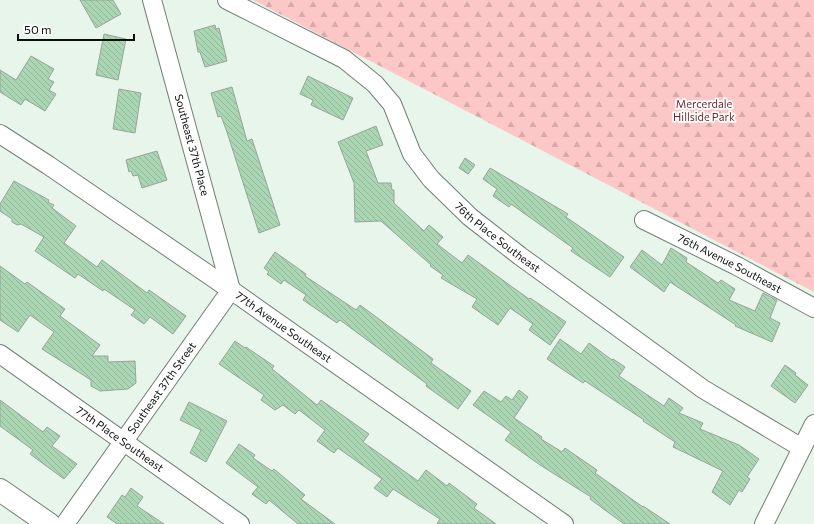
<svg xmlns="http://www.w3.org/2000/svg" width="814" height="524" font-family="Commissioner,sans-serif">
  <defs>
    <pattern id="forest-firs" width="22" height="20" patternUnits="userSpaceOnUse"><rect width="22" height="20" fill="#fcc7c6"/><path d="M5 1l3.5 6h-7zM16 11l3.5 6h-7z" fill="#d7aaa9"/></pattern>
    <pattern id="building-back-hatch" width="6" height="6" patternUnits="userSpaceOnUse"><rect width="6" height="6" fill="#aad6b4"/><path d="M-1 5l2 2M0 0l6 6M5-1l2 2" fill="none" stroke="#91b79a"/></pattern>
  </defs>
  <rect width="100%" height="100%" fill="#e8f5eb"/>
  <path fill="url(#forest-firs)" d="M 253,0 L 814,0 L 814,292 Z"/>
  <path fill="url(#building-back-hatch)" stroke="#98a49a" d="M 80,0 L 113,0 L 121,14 L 96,28 Z
    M 215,25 L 216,29 L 219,28 L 227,61 L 205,67 L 200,52 L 198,52 L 194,31 Z
    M 104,34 L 126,39 L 118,80 L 96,75 Z
    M 31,56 L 54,69 L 48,79 L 54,82 L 49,90 L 56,94 L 45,111 L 25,99 L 21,105 L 0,92 L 0,70 L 16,80 Z
    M 308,76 L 353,98 L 343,120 L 311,105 L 313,100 L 300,94 Z
    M 232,87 L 247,141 L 252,139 L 280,225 L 259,233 L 227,132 L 221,116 L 218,117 L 211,93 Z
    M 119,89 L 141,93 L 135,133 L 113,129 Z
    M 376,126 L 383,145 L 366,151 L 378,183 L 391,183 L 392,190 L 394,190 L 394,203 L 424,231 L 429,225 L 443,237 L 437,244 L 462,263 L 468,255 L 529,299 L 530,298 L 566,322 L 550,345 L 529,330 L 533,324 L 510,308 L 498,325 L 472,307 L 477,299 L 441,278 L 443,275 L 430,266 L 431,265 L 381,221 L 355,222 L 354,183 L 338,142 Z
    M 157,151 L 167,180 L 142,188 L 138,175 L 133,176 L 131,171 L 129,172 L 126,160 Z
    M 465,158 L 475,165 L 468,174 L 459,168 Z
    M 490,168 L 568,214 L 566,217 L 624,257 L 610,277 L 571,251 L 573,248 L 511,204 L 509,207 L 493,196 L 497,189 L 483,179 Z
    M 14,181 L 49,200 L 48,202 L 54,205 L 52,208 L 76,226 L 64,243 L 97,267 L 102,260 L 147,293 L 149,290 L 186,316 L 173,334 L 150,317 L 144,324 L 131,315 L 135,310 L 104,289 L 103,291 L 78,274 L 75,278 L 35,251 L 44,237 L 21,224 L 17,225 L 12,222 L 12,219 L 0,211 L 0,204 Z
    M 671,248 L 687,258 L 686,262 L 718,283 L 721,280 L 735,289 L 729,300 L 755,311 L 763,293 L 777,300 L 770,318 L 780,323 L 772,342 L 735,326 L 736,325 L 670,282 L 664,292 L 630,267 L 642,250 L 662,265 Z
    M 275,252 L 306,274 L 305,276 L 356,310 L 360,305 L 433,359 L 431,363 L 471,391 L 458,409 L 426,386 L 427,384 L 340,320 L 337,323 L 303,300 L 306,295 L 284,280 L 281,284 L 267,274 L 269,272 L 264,268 Z
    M 0,266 L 25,284 L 27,282 L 65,309 L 60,316 L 100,345 L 92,356 L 108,356 L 108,362 L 135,361 L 136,383 L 128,389 L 100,391 L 91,386 L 91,380 L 42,349 L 54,332 L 30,315 L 18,332 L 0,320 Z
    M 560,339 L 581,354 L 589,343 L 612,360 L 613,359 L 625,367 L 619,376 L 664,406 L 669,398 L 683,408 L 679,413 L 703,423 L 700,429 L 739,445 L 759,459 L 747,477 L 750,479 L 742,492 L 739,490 L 730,505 L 712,492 L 723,471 L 673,447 L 675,442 L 643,421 L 644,420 L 585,381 L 583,383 L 547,359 Z
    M 235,341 L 245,348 L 246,347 L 274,366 L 272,369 L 317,405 L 321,400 L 369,434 L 363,442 L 394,464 L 418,481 L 426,470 L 447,486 L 449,483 L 477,504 L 474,508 L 496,524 L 437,524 L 440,519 L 393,489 L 387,497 L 374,488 L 382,479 L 338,448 L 334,453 L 317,441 L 325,430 L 299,410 L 295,414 L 283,405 L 275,410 L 261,400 L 264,395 L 219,364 Z
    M 785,365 L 796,373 L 795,375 L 808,385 L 795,403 L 771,386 Z
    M 519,390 L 528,397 L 514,418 L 542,437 L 541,439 L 562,452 L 565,448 L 597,470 L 595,473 L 643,507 L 643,506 L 670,524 L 624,524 L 590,499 L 591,497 L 540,465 L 505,440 L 511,432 L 473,405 L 484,391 L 501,402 L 506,396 L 512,400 Z
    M 0,400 L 43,432 L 47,427 L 60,436 L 52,446 L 77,464 L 64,479 L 30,454 L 33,450 L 0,426 Z
    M 189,402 L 227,421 L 206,462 L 190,453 L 201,430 L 180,420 Z
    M 239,444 L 255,455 L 253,458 L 272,471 L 274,469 L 305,495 L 301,499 L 335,524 L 298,524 L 269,500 L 266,504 L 252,494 L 258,487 L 226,463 Z
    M 131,488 L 143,497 L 137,506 L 164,524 L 117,524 L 107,517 L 122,495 L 125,497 Z"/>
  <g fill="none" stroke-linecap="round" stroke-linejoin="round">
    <defs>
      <g id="minor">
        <path id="s1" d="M 227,0 L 344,59 L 375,84 L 392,104 L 412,154 L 431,179 L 470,217 L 520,256 L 703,389 L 802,448"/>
        <path id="s2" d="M 0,134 L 48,165 L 231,290 L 564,524"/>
        <path id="s3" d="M 644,220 L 737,266 L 814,308"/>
        <path id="s4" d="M 0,354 L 240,524"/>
        <path id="s5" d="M 65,524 L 231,290 L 152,0"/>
        <path d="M 764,524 L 814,424"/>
      </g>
      <path id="tertiary" d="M 0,490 L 49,524"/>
    </defs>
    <use href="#minor" stroke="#737f76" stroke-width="20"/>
    <use href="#tertiary" stroke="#737f76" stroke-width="24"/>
    <use href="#minor" stroke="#fff" stroke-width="18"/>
    <use href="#tertiary" stroke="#fff" stroke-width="22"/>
  </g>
  <g text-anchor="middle" stroke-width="3.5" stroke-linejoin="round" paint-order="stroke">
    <g font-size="11" fill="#6e2b2e" stroke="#fff">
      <text x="704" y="108">Mercerdale<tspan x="704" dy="13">Hillside Park</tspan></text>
    </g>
    <g font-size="11" fill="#0b100c" stroke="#fff">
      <text transform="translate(192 145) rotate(75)" y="4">Southeast 37th Place</text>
      <text dy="4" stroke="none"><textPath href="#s1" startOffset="371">76th Place Southeast</textPath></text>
      <text dy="4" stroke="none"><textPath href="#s3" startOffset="96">76th Avenue Southeast</textPath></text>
      <text dy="4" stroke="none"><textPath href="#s2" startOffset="343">77th Avenue Southeast</textPath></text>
      <text dy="4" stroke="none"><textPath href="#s5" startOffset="167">Southeast 37th Street</textPath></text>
      <text dy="4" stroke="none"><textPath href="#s4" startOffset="147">77th Place Southeast</textPath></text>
    </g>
  </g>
  <path d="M18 34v6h116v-6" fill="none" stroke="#0b100c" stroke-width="2"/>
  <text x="24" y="34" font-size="12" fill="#0b100c" stroke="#ffffff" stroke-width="3" paint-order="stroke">50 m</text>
</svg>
